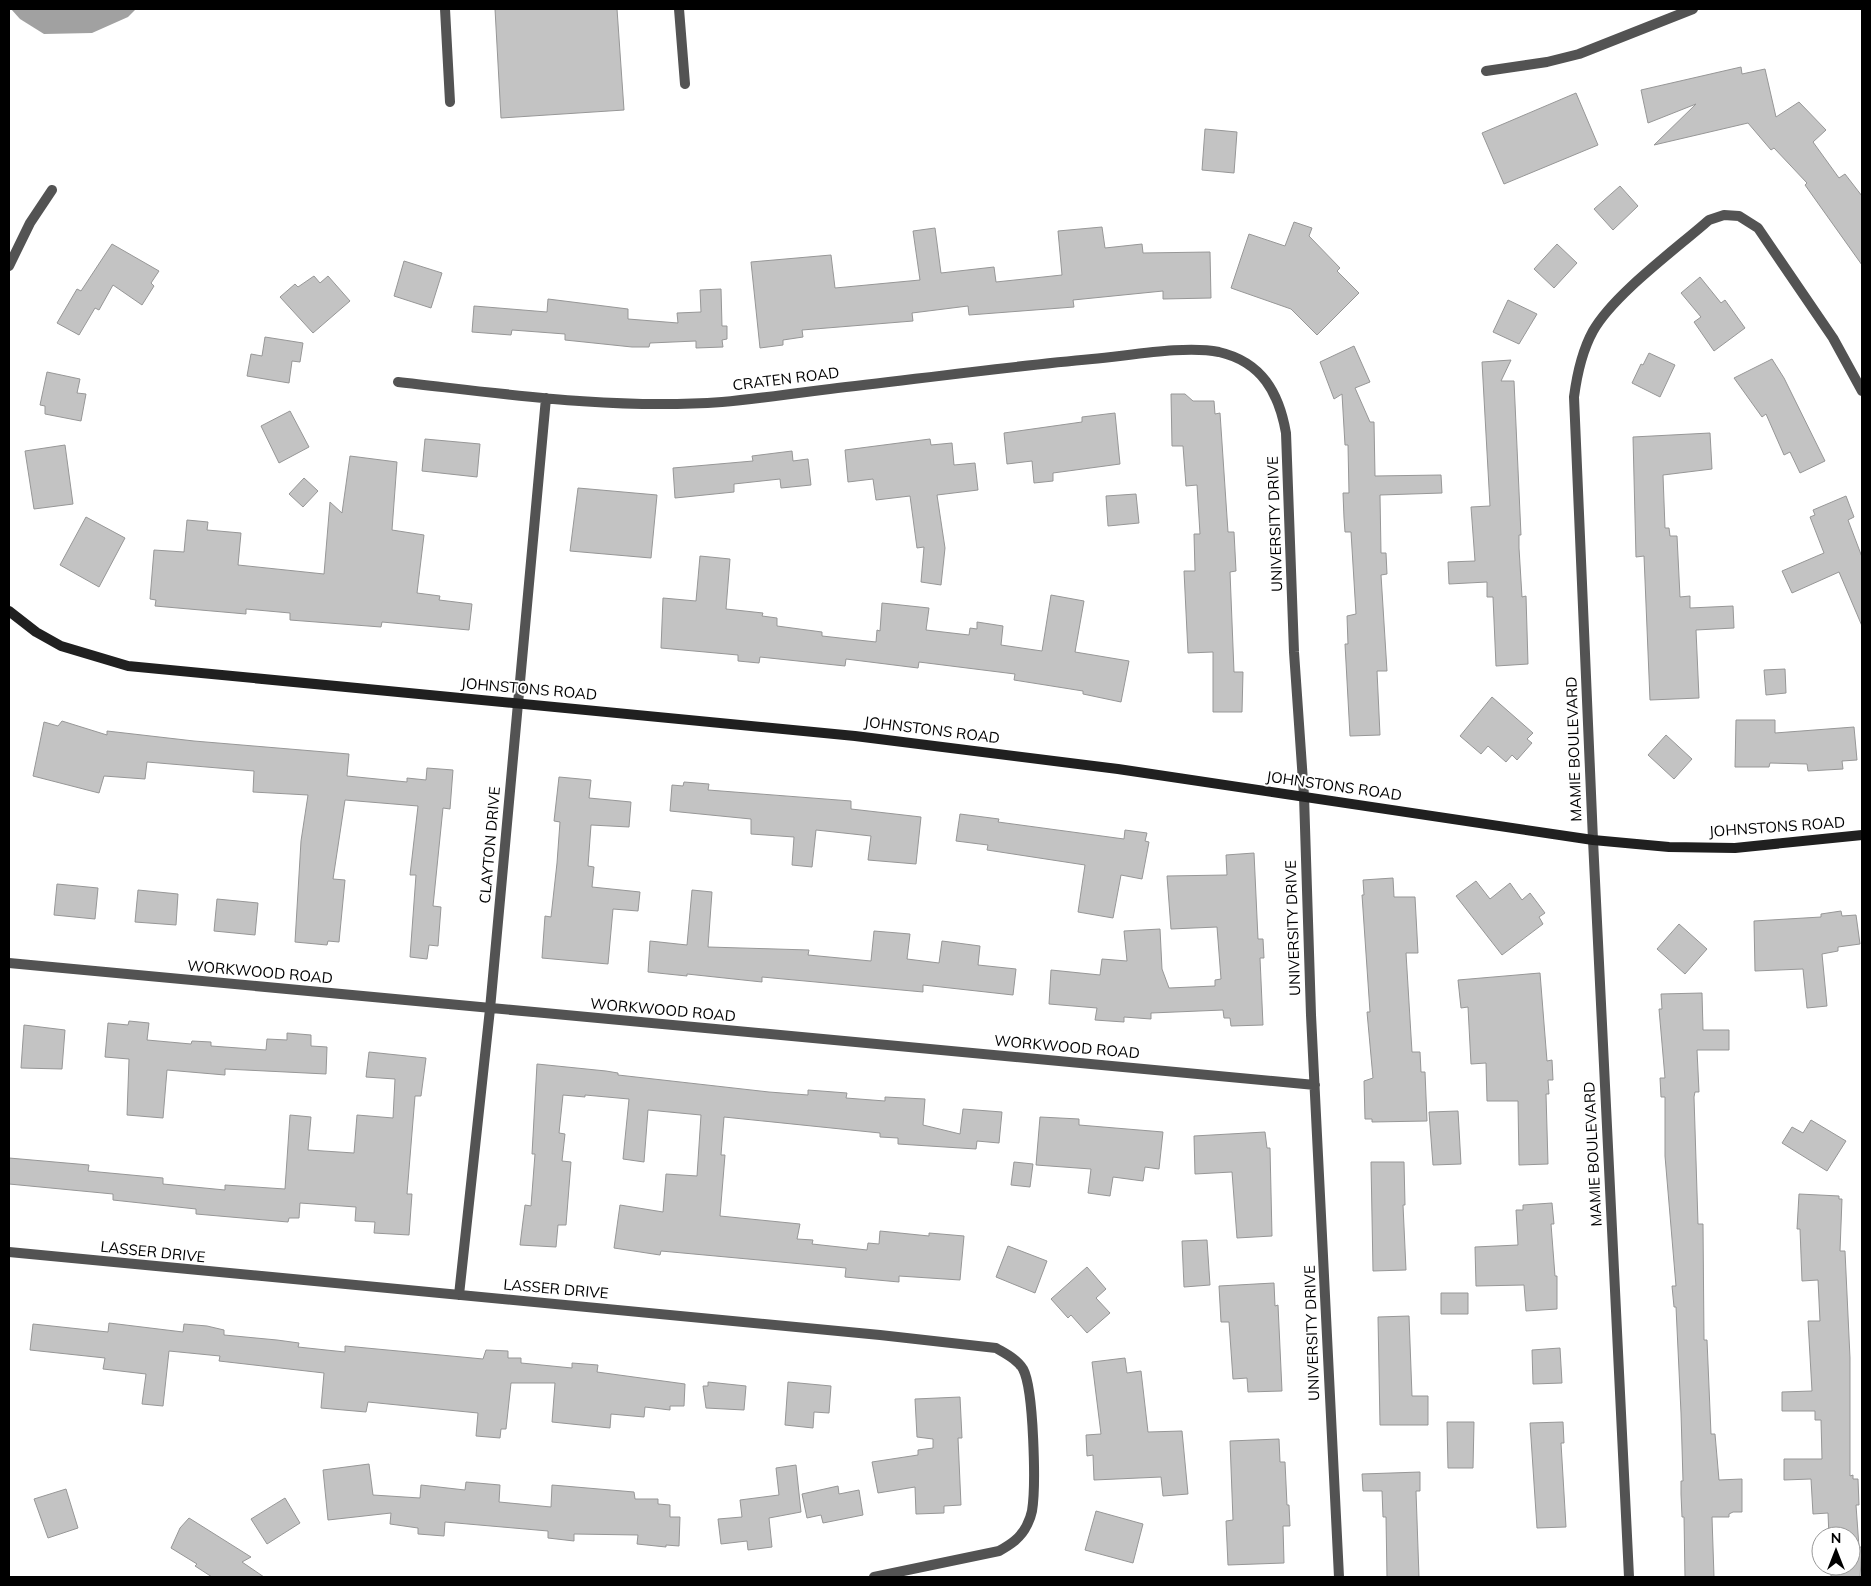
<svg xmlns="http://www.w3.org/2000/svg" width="1871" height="1586" font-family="Mulish,sans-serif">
  <rect width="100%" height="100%" fill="#fff"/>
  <path fill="#a1a1a1" d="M 11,9 L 136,9 L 128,17 L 92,33 L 44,34 L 20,19 Z"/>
  <path fill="#c3c3c3" stroke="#979797" d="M 495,9 L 617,9 L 624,110 L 501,118 Z
    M 1741,67 L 1742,74 L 1765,69 L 1776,117 L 1799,102 L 1826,130 L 1813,142 L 1839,178 L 1845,174 L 1862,196 L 1862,265 L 1805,185 L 1807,183 L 1774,148 L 1771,150 L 1748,123 L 1654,145 L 1696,104 L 1648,123 L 1641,90 Z
    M 1576,93 L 1598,145 L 1504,184 L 1482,133 Z
    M 1205,129 L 1237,132 L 1234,173 L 1202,170 Z
    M 1620,186 L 1638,206 L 1613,230 L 1594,209 Z
    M 1294,222 L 1312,228 L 1309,236 L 1340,268 L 1337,271 L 1359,293 L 1317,335 L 1291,309 L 1231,288 L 1249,234 L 1285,246 Z
    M 1102,227 L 1105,248 L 1142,244 L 1143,253 L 1210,252 L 1211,298 L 1163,299 L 1163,291 L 1073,300 L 1074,307 L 969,315 L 968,306 L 912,313 L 913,321 L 802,330 L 803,337 L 783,340 L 783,345 L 760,348 L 751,262 L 831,255 L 835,288 L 920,280 L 913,231 L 935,228 L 941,273 L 994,267 L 996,282 L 1062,275 L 1058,231 Z
    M 112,244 L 159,271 L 151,283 L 154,286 L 142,305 L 113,285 L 99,310 L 95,308 L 79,335 L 57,323 L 77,289 L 81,291 Z
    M 1557,244 L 1577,263 L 1554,288 L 1534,269 Z
    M 404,261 L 442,273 L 431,308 L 394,296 Z
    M 314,276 L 320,283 L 328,276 L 350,301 L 313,333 L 280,297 L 295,284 L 298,287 Z
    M 1700,277 L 1721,303 L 1725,300 L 1745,328 L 1714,351 L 1694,322 L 1701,317 L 1681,293 Z
    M 721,289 L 722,326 L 727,326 L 727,339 L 722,340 L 723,347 L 696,348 L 696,341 L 650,343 L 649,347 L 632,347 L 565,340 L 565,334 L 512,330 L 511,335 L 472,332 L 474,306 L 547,312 L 548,299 L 628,309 L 628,319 L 678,323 L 677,313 L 701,312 L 700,290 Z
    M 1508,300 L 1537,314 L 1519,344 L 1493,332 Z
    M 265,337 L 303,343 L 300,362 L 292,361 L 289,383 L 247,376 L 251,354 L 262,356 Z
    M 1354,346 L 1370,382 L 1355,388 L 1370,422 L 1374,422 L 1375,476 L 1441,475 L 1442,493 L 1380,495 L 1381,553 L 1386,553 L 1387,574 L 1381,575 L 1387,671 L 1377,671 L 1380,735 L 1350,736 L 1345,644 L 1348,644 L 1347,616 L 1356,614 L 1351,532 L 1345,532 L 1344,518 L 1343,493 L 1349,493 L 1348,445 L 1345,445 L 1342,394 L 1334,399 L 1320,362 Z
    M 1649,353 L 1675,365 L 1660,397 L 1632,383 L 1641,364 L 1643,365 Z
    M 1772,359 L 1784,378 L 1825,461 L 1800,473 L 1790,452 L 1784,455 L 1766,414 L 1762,417 L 1734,378 Z
    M 1511,360 L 1501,381 L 1514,381 L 1521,535 L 1519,535 L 1519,548 L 1522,597 L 1526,596 L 1528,664 L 1496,666 L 1493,597 L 1487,597 L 1487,582 L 1449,584 L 1448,562 L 1475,561 L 1471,507 L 1490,506 L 1482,362 Z
    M 47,372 L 80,379 L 77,393 L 86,394 L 81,421 L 45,414 L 45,406 L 40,405 Z
    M 1171,394 L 1185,394 L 1193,401 L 1214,401 L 1215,414 L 1220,413 L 1228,532 L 1234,532 L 1236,571 L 1230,572 L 1234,672 L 1243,672 L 1242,712 L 1213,712 L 1213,652 L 1188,653 L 1184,571 L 1195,571 L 1194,534 L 1200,534 L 1197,485 L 1186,486 L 1183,446 L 1172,446 Z
    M 290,411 L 309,447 L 279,463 L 261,426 Z
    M 1115,413 L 1120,464 L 1053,473 L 1053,481 L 1034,483 L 1032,461 L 1007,464 L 1004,433 L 1082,422 L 1082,417 Z
    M 1710,433 L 1712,469 L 1663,475 L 1665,528 L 1669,528 L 1670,536 L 1677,536 L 1680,597 L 1690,596 L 1690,608 L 1733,606 L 1734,628 L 1696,630 L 1699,698 L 1650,700 L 1644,556 L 1636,557 L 1633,437 Z
    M 425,439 L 480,444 L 477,477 L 422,471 Z
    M 930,439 L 931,445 L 952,443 L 954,465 L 975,463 L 978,490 L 937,495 L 945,548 L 941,585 L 921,582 L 924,547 L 917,548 L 910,496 L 876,500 L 873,479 L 848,482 L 845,450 Z
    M 65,445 L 73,504 L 34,509 L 25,451 Z
    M 792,451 L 793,461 L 808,459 L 811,485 L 781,488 L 780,479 L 734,484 L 734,492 L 675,498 L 673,468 L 753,461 L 752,456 Z
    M 350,456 L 397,462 L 392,530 L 424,535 L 417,593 L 440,596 L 439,600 L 472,604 L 469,630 L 382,622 L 381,627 L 290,620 L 290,613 L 246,609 L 246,614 L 155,606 L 156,600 L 150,599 L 154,550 L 184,552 L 187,520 L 208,522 L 207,530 L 241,533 L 238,565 L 324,574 L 330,502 L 342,513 Z
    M 304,478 L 318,491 L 303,507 L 289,494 Z
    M 578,488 L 657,495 L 651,558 L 570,551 Z
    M 1136,494 L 1139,523 L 1108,526 L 1106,496 Z
    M 1846,496 L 1854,517 L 1848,520 L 1862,557 L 1862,626 L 1839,572 L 1792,593 L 1782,571 L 1824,553 L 1810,517 L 1815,515 L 1813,510 Z
    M 86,517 L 125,538 L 99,587 L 60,565 Z
    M 700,556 L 730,559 L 726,609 L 763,613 L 762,616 L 777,618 L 777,626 L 822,632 L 822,636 L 876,642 L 877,630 L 880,631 L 882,603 L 929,608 L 926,630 L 969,635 L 970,628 L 977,629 L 977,622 L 1003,626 L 1001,645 L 1042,651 L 1051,595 L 1084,601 L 1075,652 L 1129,661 L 1121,702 L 1083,694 L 1083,691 L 1014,680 L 1015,674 L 919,662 L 918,668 L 846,659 L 845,666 L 760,657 L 759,663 L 738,661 L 738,655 L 661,648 L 663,598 L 696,601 Z
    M 1785,669 L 1786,693 L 1766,695 L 1764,670 Z
    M 1492,697 L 1533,733 L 1527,739 L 1532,743 L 1517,760 L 1512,755 L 1506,762 L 1488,746 L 1481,754 L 1460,736 Z
    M 1736,720 L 1775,720 L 1775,733 L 1854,727 L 1857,760 L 1842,761 L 1843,769 L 1808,771 L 1807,764 L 1770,763 L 1769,767 L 1735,767 Z
    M 62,721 L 107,735 L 107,731 L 194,741 L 349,754 L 347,776 L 407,782 L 407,778 L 426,780 L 427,768 L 453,770 L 450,809 L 443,808 L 433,906 L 441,907 L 438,946 L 429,945 L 427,959 L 410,957 L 416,875 L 410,875 L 418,806 L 345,800 L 333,879 L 345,880 L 339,942 L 328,941 L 327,945 L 295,942 L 301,841 L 308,795 L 253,792 L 254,771 L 147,762 L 145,779 L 104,776 L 99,793 L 33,776 L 44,722 L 58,726 Z
    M 1666,735 L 1692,759 L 1674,779 L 1648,755 Z
    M 559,777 L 591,780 L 589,798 L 631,802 L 629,827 L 591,825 L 588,866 L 594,867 L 592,887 L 640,892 L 638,911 L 613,909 L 608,964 L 542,958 L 545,916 L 551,917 L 557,863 L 560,822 L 554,821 Z
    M 684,782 L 709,784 L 708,790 L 851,801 L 851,809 L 921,817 L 916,864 L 868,860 L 871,836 L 816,830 L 812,867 L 792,865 L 794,837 L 751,834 L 751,819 L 670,811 L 672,785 L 683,786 Z
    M 960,814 L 999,819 L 998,822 L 1124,839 L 1125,830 L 1147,833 L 1145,841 L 1149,842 L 1142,879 L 1121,875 L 1113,918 L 1078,912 L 1085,865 L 987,850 L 988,845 L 956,841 Z
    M 1254,853 L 1258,939 L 1263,939 L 1264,958 L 1260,958 L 1263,1025 L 1231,1026 L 1230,1018 L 1224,1018 L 1223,1010 L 1151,1013 L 1151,1019 L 1124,1017 L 1124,1022 L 1095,1020 L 1097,1008 L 1049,1004 L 1051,970 L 1100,975 L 1102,959 L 1127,961 L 1124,931 L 1160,929 L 1162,969 L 1169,988 L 1215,986 L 1215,980 L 1221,979 L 1217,927 L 1171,929 L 1167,876 L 1227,875 L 1226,855 Z
    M 1393,878 L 1394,897 L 1415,897 L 1418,953 L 1406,953 L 1412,1052 L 1420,1052 L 1421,1072 L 1425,1072 L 1427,1121 L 1372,1122 L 1372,1119 L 1365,1119 L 1364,1081 L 1373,1078 L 1367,1012 L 1370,1012 L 1362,895 L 1364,895 L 1363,880 Z
    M 1476,881 L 1490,899 L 1510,883 L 1522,900 L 1530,893 L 1545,913 L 1539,917 L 1543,924 L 1502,955 L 1456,896 Z
    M 57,884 L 98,888 L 95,919 L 54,915 Z
    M 138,890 L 178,894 L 176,925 L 135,922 Z
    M 692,890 L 712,892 L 708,947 L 809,950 L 808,955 L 871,961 L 874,931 L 910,934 L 907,959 L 939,963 L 942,941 L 980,946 L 978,965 L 1016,969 L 1013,995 L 923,985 L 923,992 L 762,977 L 762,982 L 687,974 L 687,976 L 648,972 L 650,941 L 687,945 Z
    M 217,899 L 258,903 L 255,935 L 214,931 Z
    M 1841,911 L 1842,916 L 1856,915 L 1860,944 L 1838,947 L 1838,951 L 1822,954 L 1827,1006 L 1807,1008 L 1803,969 L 1755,971 L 1754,921 L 1821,917 L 1821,914 Z
    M 1679,924 L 1707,949 L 1685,974 L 1657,949 Z
    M 1540,973 L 1547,1061 L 1552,1060 L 1553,1080 L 1548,1080 L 1549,1094 L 1546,1094 L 1548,1164 L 1519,1165 L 1518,1101 L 1487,1101 L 1486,1063 L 1471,1064 L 1468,1007 L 1461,1008 L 1458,980 Z
    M 1702,993 L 1703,1030 L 1729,1030 L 1729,1050 L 1697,1050 L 1699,1092 L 1695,1092 L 1694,1097 L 1698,1224 L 1703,1224 L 1704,1340 L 1707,1340 L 1711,1434 L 1715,1434 L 1719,1480 L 1742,1479 L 1742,1512 L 1733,1512 L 1729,1514 L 1729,1517 L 1712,1517 L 1714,1577 L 1685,1577 L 1684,1517 L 1682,1517 L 1681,1494 L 1681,1481 L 1683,1481 L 1681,1413 L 1676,1307 L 1674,1307 L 1672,1286 L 1676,1286 L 1665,1156 L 1665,1097 L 1661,1097 L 1660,1078 L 1665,1078 L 1659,1009 L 1662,1009 L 1661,994 Z
    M 129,1021 L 149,1023 L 147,1040 L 191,1044 L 192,1041 L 211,1042 L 211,1046 L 266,1050 L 267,1039 L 287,1040 L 287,1033 L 311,1035 L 311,1046 L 327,1047 L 326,1074 L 225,1069 L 225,1075 L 167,1070 L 163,1118 L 127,1115 L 129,1059 L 105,1057 L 108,1023 L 128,1025 Z
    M 24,1025 L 65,1030 L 62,1069 L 21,1068 Z
    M 369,1052 L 426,1058 L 421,1096 L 415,1096 L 407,1194 L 412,1194 L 409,1235 L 374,1233 L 375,1222 L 355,1221 L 356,1207 L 300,1203 L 299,1218 L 289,1218 L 288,1222 L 196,1214 L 196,1209 L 113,1200 L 113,1194 L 9,1184 L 9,1158 L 89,1165 L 88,1171 L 163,1178 L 163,1184 L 225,1190 L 225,1185 L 285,1189 L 290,1115 L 311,1117 L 308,1150 L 354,1153 L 357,1115 L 393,1118 L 395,1079 L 366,1077 Z
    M 537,1064 L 606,1071 L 618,1073 L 618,1075 L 769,1092 L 808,1095 L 808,1090 L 847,1093 L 846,1098 L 885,1101 L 885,1097 L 925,1099 L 923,1125 L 960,1134 L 963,1109 L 1002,1112 L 999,1143 L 977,1141 L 976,1149 L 898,1144 L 898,1138 L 880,1137 L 880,1133 L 724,1117 L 721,1155 L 725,1155 L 720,1216 L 800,1224 L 797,1239 L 813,1240 L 812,1244 L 867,1250 L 868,1243 L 879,1244 L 880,1231 L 929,1236 L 929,1233 L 964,1236 L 960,1280 L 899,1276 L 899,1282 L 845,1277 L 846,1268 L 661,1251 L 660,1255 L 614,1248 L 620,1205 L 663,1212 L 666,1174 L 697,1176 L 701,1115 L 648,1110 L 644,1162 L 623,1159 L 629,1099 L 585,1095 L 585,1097 L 563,1095 L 559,1133 L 565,1134 L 562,1161 L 571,1162 L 566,1225 L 558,1225 L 556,1247 L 520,1245 L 525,1205 L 531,1206 L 535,1154 L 532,1154 Z
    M 1458,1111 L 1461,1164 L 1433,1165 L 1429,1112 Z
    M 1040,1117 L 1079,1119 L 1079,1125 L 1163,1132 L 1159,1169 L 1145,1167 L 1143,1181 L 1113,1177 L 1110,1196 L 1088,1193 L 1091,1169 L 1036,1165 Z
    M 1811,1120 L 1846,1141 L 1827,1171 L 1782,1143 L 1792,1127 L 1803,1133 Z
    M 1265,1132 L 1267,1148 L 1270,1148 L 1272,1236 L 1237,1238 L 1232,1172 L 1195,1174 L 1194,1136 Z
    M 1014,1162 L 1033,1164 L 1030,1187 L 1011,1185 Z
    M 1371,1162 L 1404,1162 L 1405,1205 L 1403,1205 L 1406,1270 L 1373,1271 Z
    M 1799,1194 L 1839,1196 L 1839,1199 L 1842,1199 L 1840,1251 L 1845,1251 L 1850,1358 L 1850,1476 L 1853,1475 L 1853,1479 L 1858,1479 L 1859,1505 L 1856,1505 L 1859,1547 L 1862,1547 L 1860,1577 L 1831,1577 L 1831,1566 L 1851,1566 L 1851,1536 L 1829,1536 L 1828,1513 L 1813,1514 L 1811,1479 L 1784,1480 L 1784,1459 L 1822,1459 L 1821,1420 L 1815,1420 L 1815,1411 L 1782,1411 L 1782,1392 L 1812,1391 L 1808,1321 L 1820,1321 L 1818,1280 L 1802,1281 L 1800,1229 L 1797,1229 Z
    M 1552,1203 L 1554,1224 L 1551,1224 L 1555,1276 L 1557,1276 L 1557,1309 L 1526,1311 L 1524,1285 L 1476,1286 L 1475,1247 L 1518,1245 L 1516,1210 L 1523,1210 L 1523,1205 Z
    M 1207,1240 L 1210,1285 L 1184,1287 L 1182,1241 Z
    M 1008,1246 L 1047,1261 L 1035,1293 L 996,1277 Z
    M 1087,1267 L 1106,1289 L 1096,1298 L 1110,1313 L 1087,1333 L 1071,1315 L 1068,1318 L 1051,1299 Z
    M 1274,1283 L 1275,1306 L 1278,1305 L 1282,1391 L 1248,1392 L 1247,1378 L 1233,1379 L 1229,1322 L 1221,1322 L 1219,1286 Z
    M 1441,1293 L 1468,1293 L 1468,1314 L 1441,1314 Z
    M 1409,1316 L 1412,1396 L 1428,1396 L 1428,1425 L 1380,1425 L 1378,1317 Z
    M 109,1323 L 183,1332 L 184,1324 L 207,1326 L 224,1330 L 224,1335 L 277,1340 L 299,1343 L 298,1347 L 345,1352 L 345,1346 L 483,1359 L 486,1350 L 508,1351 L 508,1358 L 521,1358 L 521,1363 L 572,1368 L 572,1363 L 598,1365 L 597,1372 L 685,1384 L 684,1406 L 670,1406 L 670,1410 L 645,1407 L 644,1417 L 611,1414 L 610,1428 L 552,1422 L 555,1383 L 511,1383 L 506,1429 L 501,1429 L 500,1438 L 476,1436 L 478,1413 L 368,1402 L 366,1412 L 321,1408 L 324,1373 L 219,1361 L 220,1356 L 169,1351 L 163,1406 L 142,1404 L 146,1374 L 103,1369 L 105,1358 L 30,1350 L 33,1324 L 108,1332 Z
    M 1560,1348 L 1562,1383 L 1533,1384 L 1532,1350 Z
    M 1125,1358 L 1127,1373 L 1141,1371 L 1148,1432 L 1182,1431 L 1188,1494 L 1163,1496 L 1161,1477 L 1094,1480 L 1093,1455 L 1087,1456 L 1086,1435 L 1101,1434 L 1092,1362 Z
    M 708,1382 L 746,1386 L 744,1410 L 706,1408 L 703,1386 L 708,1386 Z
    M 788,1382 L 831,1386 L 829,1413 L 814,1412 L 813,1428 L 785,1425 Z
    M 960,1397 L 962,1438 L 958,1438 L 961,1505 L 944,1506 L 944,1513 L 916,1514 L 915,1487 L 878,1493 L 872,1462 L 918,1455 L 918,1450 L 933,1448 L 933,1439 L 917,1437 L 915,1399 Z
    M 1447,1422 L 1474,1422 L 1473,1468 L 1448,1468 Z
    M 1563,1422 L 1564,1443 L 1561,1443 L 1566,1527 L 1537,1528 L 1530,1423 Z
    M 1279,1439 L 1280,1462 L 1285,1462 L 1287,1505 L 1289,1505 L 1290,1526 L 1283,1526 L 1284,1563 L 1228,1565 L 1226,1521 L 1233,1520 L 1230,1441 Z
    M 369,1464 L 373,1495 L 420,1498 L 421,1485 L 465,1490 L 466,1482 L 500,1485 L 499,1502 L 551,1507 L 552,1485 L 634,1492 L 635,1499 L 658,1499 L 658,1504 L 670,1505 L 670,1517 L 680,1517 L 679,1546 L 666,1545 L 666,1547 L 637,1544 L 638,1535 L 574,1534 L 574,1541 L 548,1538 L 548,1531 L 445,1522 L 444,1536 L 418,1534 L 418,1528 L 390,1524 L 391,1513 L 328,1520 L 323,1470 Z
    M 796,1465 L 801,1512 L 769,1518 L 772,1547 L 748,1550 L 747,1541 L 721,1544 L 718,1519 L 742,1517 L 740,1500 L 779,1495 L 776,1468 Z
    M 1420,1472 L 1420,1491 L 1416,1491 L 1419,1577 L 1387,1577 L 1386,1517 L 1383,1517 L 1382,1491 L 1363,1491 L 1362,1474 Z
    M 838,1486 L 839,1494 L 859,1490 L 863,1515 L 823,1523 L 821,1515 L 807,1518 L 802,1494 Z
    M 66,1489 L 78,1528 L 48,1538 L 34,1499 Z
    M 285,1498 L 300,1523 L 267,1544 L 251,1519 Z
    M 1096,1511 L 1143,1524 L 1133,1563 L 1085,1550 Z
    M 189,1518 L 251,1557 L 242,1562 L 264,1577 L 212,1577 L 195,1566 L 197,1564 L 171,1548 L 180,1528 Z"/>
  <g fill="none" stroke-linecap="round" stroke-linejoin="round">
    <path stroke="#535353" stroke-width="10" d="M 445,9 L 450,102
      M 679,9 L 685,84
      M 1486,71 L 1547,62 L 1579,54 L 1693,9"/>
    <path stroke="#535353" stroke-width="10" d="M 9,266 L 30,223 L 52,190
      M 398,382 C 506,394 613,410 722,402 C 758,399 794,393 830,389 C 917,379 1004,367 1092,359 C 1128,356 1184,345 1219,352 C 1262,362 1279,393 1286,433 L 1294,652 L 1304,796 L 1311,1015 L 1339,1577
      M 9,963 L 1315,1085
      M 9,1252 L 880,1335 L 996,1348 C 1006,1354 1017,1359 1023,1369 C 1034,1389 1036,1487 1032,1511 C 1031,1516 1029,1521 1027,1525 C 1021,1538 1010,1545 999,1551 L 874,1577
      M 459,1295 L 490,1009 L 546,398
      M 1629,1577 L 1593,840 L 1574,397 C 1577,374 1582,351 1593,331 C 1614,294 1676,249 1709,220 L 1724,215 L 1739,216 L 1758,228 L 1833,338 L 1862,391"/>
    <path stroke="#202020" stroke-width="10" d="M 9,611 L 36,632 L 61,646 L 128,666 L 855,736 L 1118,769 L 1593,840 L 1669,847 L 1735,848 L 1862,835"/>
  </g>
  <g text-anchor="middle" stroke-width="4" stroke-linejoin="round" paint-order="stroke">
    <g font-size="15" fill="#000" stroke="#fff">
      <text transform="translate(786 379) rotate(-7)" y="5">CRATEN ROAD</text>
      <text transform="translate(1275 524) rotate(-92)" y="5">UNIVERSITY DRIVE</text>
      <text transform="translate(529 689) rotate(5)" y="5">JOHNSTONS ROAD</text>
      <text transform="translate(932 730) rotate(7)" y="5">JOHNSTONS ROAD</text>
      <text transform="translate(1574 749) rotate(-92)" y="5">MAMIE BOULEVARD</text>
      <text transform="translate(1334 786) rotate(8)" y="5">JOHNSTONS ROAD</text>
      <text transform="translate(1777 827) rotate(-4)" y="5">JOHNSTONS ROAD</text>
      <text transform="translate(490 845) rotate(-85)" y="5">CLAYTON DRIVE</text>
      <text transform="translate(1293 928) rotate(-92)" y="5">UNIVERSITY DRIVE</text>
      <text transform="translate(260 972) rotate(5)" y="5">WORKWOOD ROAD</text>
      <text transform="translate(663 1010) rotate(5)" y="5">WORKWOOD ROAD</text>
      <text transform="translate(1067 1047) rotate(5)" y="5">WORKWOOD ROAD</text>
      <text transform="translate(1593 1154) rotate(-93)" y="5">MAMIE BOULEVARD</text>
      <text transform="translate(153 1252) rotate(6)" y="5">LASSER DRIVE</text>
      <text transform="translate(556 1289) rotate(5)" y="5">LASSER DRIVE</text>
      <text transform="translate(1312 1333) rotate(-92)" y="5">UNIVERSITY DRIVE</text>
    </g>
  </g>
  <rect width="1871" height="1586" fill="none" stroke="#000000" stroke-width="20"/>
  <g transform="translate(1836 1551)"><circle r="24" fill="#ffffff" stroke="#999999"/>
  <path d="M0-4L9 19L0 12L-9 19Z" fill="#000000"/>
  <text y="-8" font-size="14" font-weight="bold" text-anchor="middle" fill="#000000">N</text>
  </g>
</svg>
